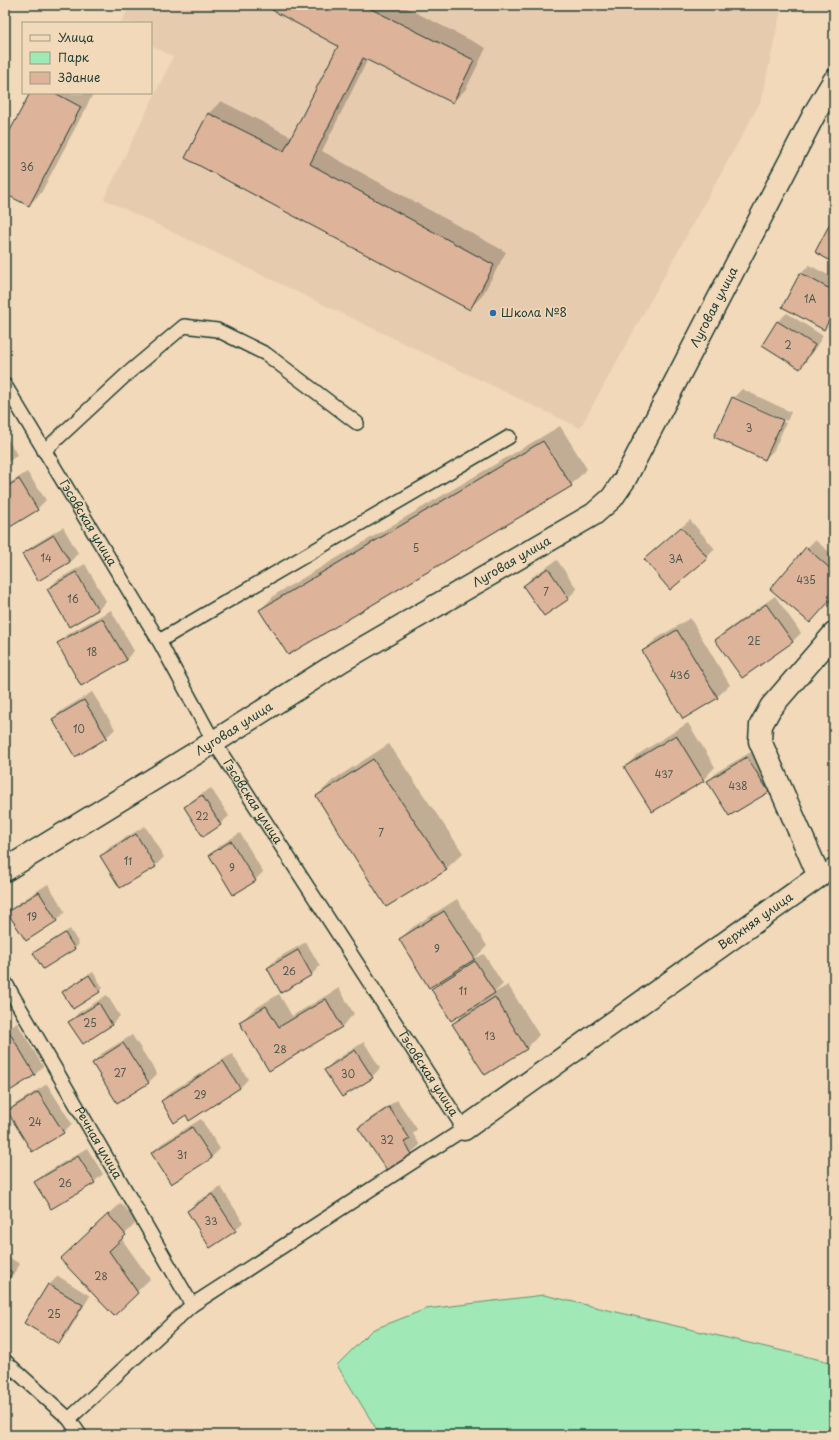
<svg xmlns="http://www.w3.org/2000/svg" width="839" height="1440" font-family="'Playpen Sans',sans-serif">
  <rect width="100%" height="100%" fill="#f1d9b9"/>
  <filter id="ink" filterUnits="userSpaceOnUse"><feTurbulence type="fractalNoise" baseFrequency=".025" numOctaves="2"/><feDisplacementMap in="SourceGraphic" scale="8" xChannelSelector="R" yChannelSelector="G"/><feConvolveMatrix kernelMatrix="1 2 1 2 8 2 1 2 1" color-interpolation-filters="sRGB"/></filter>
  <g filter="url(#ink)">
    <path fill="#e7cbae" d="M 130,5 L 782,5 L 761,101 L 580,428 L 104,199 L 173,57 L 151,45 L 151,23 L 121,23 Z"/>
    <path fill="#a0e8b5" stroke="#609274" d="M 544,1295 L 834,1363 L 834,1435 L 380,1435 L 337,1365 L 372,1330 L 426,1309 Z"/>
    <path fill="#0003" d="M 275,5 L 401,5 L 486,48 L 466,89 L 453,102 L 368,59 L 322,151 L 506,252 L 482,296 L 470,308 L 186,157 L 209,113 L 221,101 L 292,137 L 340,45 Z
      M 31,93 L 93,94 L 41,193 L 29,205 L 5,193 L 5,142 Z
      M 809,265 L 834,278 L 834,317 L 824,328 L 801,274 Z
      M 787,313 L 823,336 L 808,359 L 799,368 L 763,345 L 778,321 Z
      M 742,389 L 791,412 L 787,421 L 735,397 L 735,400 L 786,423 L 774,450 L 765,459 L 733,398 Z
      M 560,426 L 587,469 L 571,485 L 260,610 L 276,594 Z
      M 5,434 L 17,455 L 5,465 Z
      M 27,472 L 46,500 L 37,509 L 5,529 L 5,486 Z
      M 690,520 L 715,549 L 707,557 L 653,551 Z
      M 63,527 L 78,553 L 70,562 L 23,554 L 32,546 Z
      M 815,540 L 834,556 L 834,596 L 810,622 L 807,548 Z
      M 557,560 L 577,589 L 568,598 L 544,615 L 524,586 L 532,577 Z
      M 85,564 L 106,601 L 98,610 L 70,625 L 49,589 L 57,580 Z
      M 775,596 L 801,633 L 793,641 L 716,640 L 724,632 Z
      M 111,610 L 134,651 L 126,659 L 58,644 L 66,635 Z
      M 690,618 L 730,685 L 717,697 L 643,651 L 656,639 Z
      M 92,692 L 115,729 L 107,737 L 75,756 L 53,719 L 61,711 Z
      M 834,701 L 834,708 L 830,706 Z
      M 688,723 L 715,767 L 703,780 L 625,767 L 637,755 Z
      M 389,744 L 463,853 L 446,869 L 387,906 L 317,796 L 333,780 Z
      M 756,749 L 776,783 L 768,791 L 709,781 L 717,772 Z
      M 211,788 L 229,816 L 220,824 L 203,835 L 185,807 L 194,799 Z
      M 145,826 L 164,857 L 155,866 L 120,887 L 102,856 L 110,847 Z
      M 240,833 L 263,872 L 255,880 L 210,855 L 219,846 Z
      M 48,884 L 65,912 L 57,920 L 26,940 L 9,912 L 17,904 Z
      M 457,899 L 487,946 L 474,959 L 484,954 L 503,984 L 494,993 L 508,985 L 539,1035 L 527,1048 L 485,1074 L 453,1024 L 467,1010 L 432,989 L 441,980 L 400,939 L 413,927 Z
      M 70,929 L 79,944 L 75,948 L 44,968 L 34,953 L 38,949 Z
      M 306,942 L 320,966 L 312,974 L 282,992 L 268,968 L 276,959 Z
      M 93,972 L 103,988 L 99,992 L 63,992 L 67,988 Z
      M 339,988 L 354,1014 L 342,1026 L 269,1070 L 241,1022 L 253,1010 L 279,994 L 292,1016 Z
      M 107,995 L 120,1016 L 112,1024 L 83,1042 L 70,1022 L 78,1013 Z
      M 17,1023 L 43,1066 L 35,1075 L 5,1093 L 5,1030 Z
      M 132,1035 L 157,1074 L 148,1083 L 93,1063 L 101,1054 Z
      M 364,1042 L 380,1068 L 372,1077 L 325,1070 L 334,1061 Z
      M 232,1054 L 248,1079 L 240,1088 L 186,1114 L 162,1101 L 170,1092 Z
      M 47,1084 L 72,1124 L 63,1132 L 8,1111 L 17,1103 Z
      M 397,1100 L 417,1129 L 413,1134 L 420,1145 L 411,1153 L 360,1128 L 368,1120 Z
      M 201,1119 L 220,1149 L 212,1157 L 171,1183 L 152,1153 L 161,1144 Z
      M 87,1148 L 103,1174 L 94,1182 L 36,1182 L 44,1174 Z
      M 221,1187 L 243,1222 L 235,1231 L 188,1211 L 196,1202 Z
      M 121,1203 L 137,1222 L 121,1238 L 150,1279 L 114,1314 L 74,1247 Z
      M 5,1255 L 20,1264 L 5,1288 Z
      M 58,1276 L 90,1296 L 67,1334 L 58,1343 L 26,1322 L 49,1285 Z"/>
    <path fill="#ddb39a" stroke="#1f3d34" d="M 274,5 L 363,5 L 474,60 L 453,103 L 363,58 L 310,164 L 494,265 L 470,310 L 185,158 L 208,113 L 284,151 L 338,46 L 272,10 Z
      M 30,93 L 55,93 L 81,107 L 29,206 L 5,194 L 5,140 Z
      M 834,216 L 834,263 L 815,252 Z
      M 800,273 L 834,291 L 834,311 L 824,330 L 782,307 Z
      M 777,321 L 815,345 L 800,369 L 762,345 Z
      M 732,397 L 783,420 L 765,460 L 714,437 Z
      M 543,441 L 572,486 L 288,655 L 259,610 Z
      M 19,479 L 38,510 L 5,530 L 5,488 Z
      M 681,527 L 708,558 L 670,590 L 644,559 Z
      M 54,535 L 70,562 L 38,581 L 22,554 Z
      M 806,547 L 834,572 L 834,596 L 810,623 L 770,589 Z
      M 548,568 L 569,599 L 544,616 L 523,586 Z
      M 76,572 L 98,610 L 69,627 L 47,589 Z
      M 766,604 L 793,642 L 742,678 L 715,640 Z
      M 102,618 L 127,660 L 81,686 L 57,643 Z
      M 677,630 L 718,698 L 683,719 L 642,651 Z
      M 84,700 L 107,738 L 75,757 L 52,719 Z
      M 676,735 L 704,781 L 652,812 L 624,767 Z
      M 747,757 L 769,792 L 729,816 L 707,781 Z
      M 373,759 L 447,870 L 386,907 L 316,796 Z
      M 202,795 L 221,825 L 203,837 L 184,807 Z
      M 136,834 L 156,867 L 120,888 L 100,856 Z
      M 231,841 L 256,881 L 233,895 L 209,855 Z
      M 39,892 L 57,921 L 26,941 L 7,912 Z
      M 444,911 L 475,959 L 429,988 L 399,939 Z
      M 65,933 L 75,949 L 43,969 L 33,953 Z
      M 298,950 L 312,975 L 281,993 L 267,968 Z
      M 475,961 L 495,993 L 451,1021 L 431,989 Z
      M 89,975 L 100,992 L 73,1009 L 62,992 Z
      M 495,997 L 527,1049 L 485,1075 L 452,1024 Z
      M 326,999 L 342,1027 L 269,1071 L 239,1022 L 266,1006 L 279,1027 Z
      M 99,1003 L 112,1025 L 83,1044 L 68,1022 Z
      M 8,1030 L 35,1075 L 5,1094 L 5,1032 Z
      M 123,1043 L 149,1083 L 117,1103 L 92,1063 Z
      M 355,1050 L 373,1078 L 342,1097 L 324,1070 Z
      M 223,1061 L 240,1088 L 189,1121 L 186,1115 L 174,1123 L 161,1101 Z
      M 38,1092 L 64,1133 L 32,1152 L 7,1111 Z
      M 389,1107 L 410,1139 L 404,1142 L 412,1154 L 387,1170 L 358,1128 Z
      M 192,1127 L 212,1158 L 171,1184 L 151,1153 Z
      M 78,1156 L 95,1183 L 51,1209 L 34,1182 Z
      M 212,1194 L 236,1231 L 210,1248 L 187,1211 Z
      M 108,1214 L 126,1235 L 109,1251 L 138,1293 L 114,1316 L 60,1259 Z
      M 5,1268 L 12,1272 L 5,1285 Z
      M 48,1284 L 83,1305 L 59,1344 L 24,1323 Z"/>
    <g fill="none" stroke-linecap="round" stroke-linejoin="round">
      <defs>
        <g id="lane">
          <path id="s1" d="M 5,385 L 159,641 L 214,742 L 464,1129 L 192,1305 L 69,1419"/>
          <path d="M 44,451 L 127,374 L 184,326 L 217,330 L 266,354 L 357,423"/>
          <path d="M 159,641 L 509,437"/>
          <path d="M 819,876 L 834,865"/>
          <path id="s2" d="M 5,982 L 192,1305"/>
          <path d="M 5,1361 L 69,1419 L 80,1435"/>
        </g>
        <g id="street">
          <path id="s3" d="M 5,870 L 214,742 L 341,661 L 594,514 L 612,498 L 625,479 L 816,111 L 834,81"/>
          <path id="s4" d="M 464,1129 L 819,876 L 760,741 L 761,725 L 771,707 L 834,634"/>
        </g>
      </defs>
      <use href="#lane" stroke="#1f3d34" stroke-width="16"/>
      <use href="#street" stroke="#1f3d34" stroke-width="25"/>
      <use href="#lane" stroke="#f1d9b9" stroke-width="13"/>
      <use href="#street" stroke="#f1d9b9" stroke-width="22"/>
    </g>
  </g>
  <circle fill="#1f6fb2" stroke="#f1d9b9" stroke-width="1.5" cx="493" cy="313" r="4"/>
  <g text-anchor="middle" stroke-width="3" stroke-linejoin="round" paint-order="stroke">
    <g font-size="10" fill="#4e5a4e">
      <text x="27" y="171">36</text>
      <text x="810" y="303">1А</text>
      <text x="788" y="349">2</text>
      <text x="749" y="432">3</text>
      <text x="416" y="552">5</text>
      <text x="46" y="562">14</text>
      <text x="676" y="563">3А</text>
      <text x="806" y="584">435</text>
      <text x="546" y="596">7</text>
      <text x="73" y="603">16</text>
      <text x="754" y="645">2Е</text>
      <text x="92" y="656">18</text>
      <text x="680" y="679">436</text>
      <text x="79" y="733">10</text>
      <text x="664" y="778">437</text>
      <text x="738" y="790">438</text>
      <text x="202" y="820">22</text>
      <text x="381" y="837">7</text>
      <text x="128" y="865">11</text>
      <text x="232" y="872">9</text>
      <text x="32" y="921">19</text>
      <text x="437" y="953">9</text>
      <text x="289" y="975">26</text>
      <text x="463" y="995">11</text>
      <text x="90" y="1027">25</text>
      <text x="490" y="1040">13</text>
      <text x="280" y="1053">28</text>
      <text x="120" y="1077">27</text>
      <text x="348" y="1078">30</text>
      <text x="200" y="1099">29</text>
      <text x="35" y="1126">24</text>
      <text x="387" y="1144">32</text>
      <text x="182" y="1159">31</text>
      <text x="65" y="1187">26</text>
      <text x="211" y="1225">33</text>
      <text x="101" y="1280">28</text>
      <text x="54" y="1318">25</text>
    </g>
    <g font-size="12" fill="#1f3d34" stroke="#f1d9b9">
      <text dy="4" stroke="none"><textPath href="#s3" startOffset="929">Луговая улица</textPath></text>
      <text dy="4" stroke="none"><textPath href="#s1" startOffset="161">Гэсовская улица</textPath></text>
      <text dy="4" stroke="none"><textPath href="#s3" startOffset="593">Луговая улица</textPath></text>
      <text dy="4" stroke="none"><textPath href="#s3" startOffset="269">Луговая улица</textPath></text>
      <text dy="4" stroke="none"><textPath href="#s1" startOffset="485">Гэсовская улица</textPath></text>
      <text dy="4" stroke="none"><textPath href="#s4" startOffset="358">Верхняя улица</textPath></text>
      <text dy="4" stroke="none"><textPath href="#s1" startOffset="809">Гэсовская улица</textPath></text>
      <text dy="4" stroke="none"><textPath href="#s2" startOffset="186">Речная улица</textPath></text>
    </g>
    <g font-size="12" fill="#1f3d34" stroke="#f1d9b9" text-anchor="start">
      <text x="501" y="317">Школа №8</text>
    </g>
  </g>
  <rect width="839" height="1440" fill="none" stroke="#f1d9b9" stroke-width="20"/>
  <rect x="10" y="10" width="819" height="1420" fill="none" stroke="#1f3d34" stroke-width="1.5" filter="url(#ink)"/>
  <rect x="22" y="22" width="130" height="72" fill="#f1d9b9" stroke="#9d9b84"/>
  <rect x="30" y="35" width="20" height="6" fill="#f1d9b9" stroke="#9d9b84"/>
  <text x="58" y="42" font-size="12" fill="#1f3d34">Улица</text>
  <rect x="30" y="52" width="20" height="12" fill="#a0e8b5" stroke="#9d9b84"/>
  <text x="58" y="62" font-size="12" fill="#1f3d34">Парк</text>
  <rect x="30" y="72" width="20" height="12" fill="#ddb39a" stroke="#9d9b84"/>
  <text x="58" y="82" font-size="12" fill="#1f3d34">Здание</text>
</svg>
